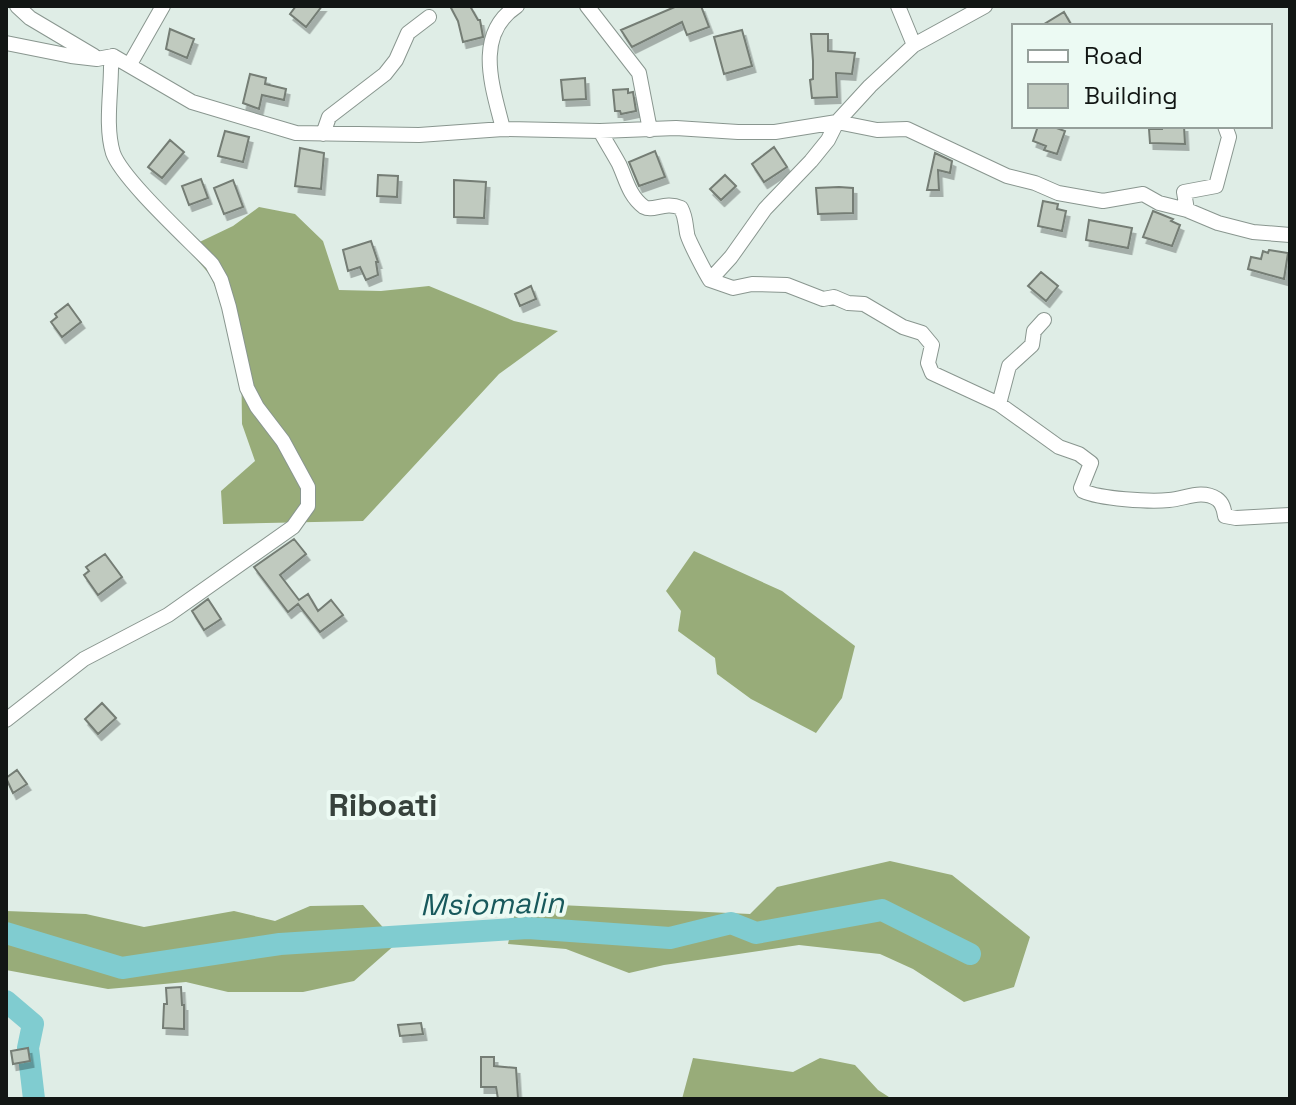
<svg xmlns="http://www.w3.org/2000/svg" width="1296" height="1105" font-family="'Space Grotesk',sans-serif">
  <defs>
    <filter id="shadow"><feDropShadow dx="3.5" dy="6" stdDeviation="0" flood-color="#0004"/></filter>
  </defs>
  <rect width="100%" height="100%" fill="#dfede6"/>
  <path fill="#98ac79" d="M 259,207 L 295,214 L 323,241 L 339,290 L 381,291 L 429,286 L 514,321 L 558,331 L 499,374 L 363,521 L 223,524 L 221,491 L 255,461 L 242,424 L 241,347 L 210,275 L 187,248 L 233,226 Z
    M 694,551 L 782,591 L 855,646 L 842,698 L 816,733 L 751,699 L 717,674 L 715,658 L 678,631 L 681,611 L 666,591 Z
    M 890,861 L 952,875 L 1030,937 L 1014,987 L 964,1002 L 913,969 L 880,954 L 799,945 L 664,965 L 629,973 L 566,949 L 508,944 L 517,903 L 750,914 L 777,887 Z
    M 363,905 L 397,943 L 354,981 L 303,992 L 228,992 L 186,982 L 108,989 L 6,970 L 6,911 L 86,914 L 144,927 L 234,911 L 275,921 L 310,906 Z
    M 693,1058 L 793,1072 L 820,1058 L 855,1065 L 878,1090 L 892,1099 L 682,1099 Z"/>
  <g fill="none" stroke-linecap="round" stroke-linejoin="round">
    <path stroke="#80ccd0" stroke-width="22" d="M 6,933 L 122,968 L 280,944 L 528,928 L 670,938 L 731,923 L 756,933 L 882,910 L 970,954
      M 6,1001 L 33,1024 L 28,1048 L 34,1099"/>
  </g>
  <path fill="#c0cabf" stroke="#747d74" stroke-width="2" filter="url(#shadow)" d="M 296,6 L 322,6 L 306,27 L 290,14 Z
    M 450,6 L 470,6 L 478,20 L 480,20 L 483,37 L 463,42 L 458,21 Z
    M 677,6 L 701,6 L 709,27 L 687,35 L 682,22 L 632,47 L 621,30 Z
    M 1064,12 L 1072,26 L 1041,26 Z
    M 170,29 L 194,39 L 187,58 L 166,49 Z
    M 742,30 L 752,66 L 724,74 L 714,37 Z
    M 811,34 L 828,34 L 828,51 L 855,53 L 852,74 L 836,73 L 837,97 L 812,98 L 810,80 L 813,79 L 813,61 Z
    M 250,74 L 266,78 L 265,84 L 286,89 L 284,100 L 262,95 L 259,109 L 243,103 Z
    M 585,78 L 586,99 L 563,100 L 561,80 Z
    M 628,89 L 628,93 L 633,92 L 636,111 L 621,114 L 620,111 L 615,111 L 613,90 Z
    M 1038,126 L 1051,126 L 1065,131 L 1057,154 L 1044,150 L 1046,146 L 1033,141 Z
    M 1162,126 L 1184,126 L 1185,144 L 1150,143 L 1149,129 L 1162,129 Z
    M 225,131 L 249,137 L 243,162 L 218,156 Z
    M 170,140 L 184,152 L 162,178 L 148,167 Z
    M 774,147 L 787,167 L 764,182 L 752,164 Z
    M 300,148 L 324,153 L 321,189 L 295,186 Z
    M 655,151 L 665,177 L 639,186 L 629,162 Z
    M 935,153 L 952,161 L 950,173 L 938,170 L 939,190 L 927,190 Z
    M 378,175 L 398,176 L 397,197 L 377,196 Z
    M 725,175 L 736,186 L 721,200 L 710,189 Z
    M 201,179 L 208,198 L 189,205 L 182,186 Z
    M 233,180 L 243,207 L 224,214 L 214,188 Z
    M 454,180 L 486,182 L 484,218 L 454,217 Z
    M 839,187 L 853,188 L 853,213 L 818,214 L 816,188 Z
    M 1043,201 L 1058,204 L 1057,209 L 1066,211 L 1062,231 L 1038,226 Z
    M 1153,211 L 1173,219 L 1171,221 L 1180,225 L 1172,246 L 1143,237 Z
    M 1089,220 L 1132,228 L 1128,248 L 1086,240 Z
    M 371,241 L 378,262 L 376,262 L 378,275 L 366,280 L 360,267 L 348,271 L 343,250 Z
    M 1269,250 L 1288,253 L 1284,279 L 1248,269 L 1251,257 L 1261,259 L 1263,251 L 1268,253 Z
    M 1041,272 L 1058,286 L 1046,301 L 1028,286 Z
    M 531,286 L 536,299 L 520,306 L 515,294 Z
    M 68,304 L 81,322 L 62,337 L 51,322 L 57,317 L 55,314 Z
    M 294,539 L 306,554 L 280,575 L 299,600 L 308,594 L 318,611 L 331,600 L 343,615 L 320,632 L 298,604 L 288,612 L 254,567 Z
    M 105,554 L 122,577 L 98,595 L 84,575 L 89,571 L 86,567 Z
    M 208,599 L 221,619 L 204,630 L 192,611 Z
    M 102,703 L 116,718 L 98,734 L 85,719 Z
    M 17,770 L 27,784 L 13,793 L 6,778 Z
    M 181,987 L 182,1005 L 184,1005 L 184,1029 L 163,1028 L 164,1004 L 167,1004 L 166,988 Z
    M 421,1023 L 423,1034 L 400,1036 L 398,1025 Z
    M 28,1048 L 30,1061 L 13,1064 L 11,1051 Z
    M 481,1057 L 494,1057 L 494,1066 L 516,1068 L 518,1098 L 498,1099 L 496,1087 L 481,1087 Z"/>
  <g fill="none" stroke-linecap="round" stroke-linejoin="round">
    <defs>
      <path id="minor" d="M 17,6 L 30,18 L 94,56
        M 587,6 L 639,73 L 650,130
        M 898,6 L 914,45
        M 6,43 L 71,56 L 97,59 L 113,56 L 192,102 L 296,133 L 419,135 L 503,129 L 600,131 L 676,128 L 738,132 L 775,132 L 837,122 L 877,130 L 907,129 L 1007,176 L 1035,183 L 1058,193 L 1103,201 L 1143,194 L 1159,203 L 1187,210 L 1218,223 L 1253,232 L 1290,235
        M 130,64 L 163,6
        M 503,129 C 493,88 473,35 517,6
        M 600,131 C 606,142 613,153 619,164 C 626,179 629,196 644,207 C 653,212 665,201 681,208 C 686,218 685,222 687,233 C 687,238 706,274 710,280 L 733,288 L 752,284 L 787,285 L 823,299 L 834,297 L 848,303 L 864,304 L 903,327 L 922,333 L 932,345 L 928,363 L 932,373 L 999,404 L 1059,447 L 1079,454 L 1091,463 L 1081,488 L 1083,491 C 1100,499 1150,502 1169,500 C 1185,499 1201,489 1217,499 C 1223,503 1224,510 1225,516 L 1236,518 L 1290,515
        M 323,134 L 329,117 L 385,74 L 396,60 L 408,33 L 429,17
        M 1187,210 L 1184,192 L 1216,186 L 1229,137 L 1225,126
        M 710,280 L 731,257 L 765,209 L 811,161 L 828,140 L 837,122 L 870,86 L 914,45 L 985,6
        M 999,404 L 1009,366 L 1032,345 L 1034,331 L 1044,320
        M 6,720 L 84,659 L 168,615 L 293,527 L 308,506 L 308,487 L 283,441 L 257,407 L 247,388 L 229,307 L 221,280 L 212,264 C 189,240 122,179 113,153 C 105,127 111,93 111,67 L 113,56"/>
    </defs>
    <use href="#minor" stroke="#89968f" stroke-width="16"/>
    <use href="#minor" stroke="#fff" stroke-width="14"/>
  </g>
  <g text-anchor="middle" stroke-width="8" stroke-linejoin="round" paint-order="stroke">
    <g font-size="30" font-style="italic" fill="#18595c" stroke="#ecfaf3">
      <text transform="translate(492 904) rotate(-1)" y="10">Msiomalin</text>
    </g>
    <g font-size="32" font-weight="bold" fill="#37423c" stroke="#ecfaf3">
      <text x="383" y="816">Riboati</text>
    </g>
  </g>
  <rect width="1296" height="1105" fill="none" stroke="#121614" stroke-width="16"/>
  <rect x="1012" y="24" width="260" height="104" fill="#ecfaf3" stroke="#959f9a" stroke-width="2"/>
  <rect x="1028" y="50" width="40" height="12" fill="#ffffff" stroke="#959f9a" stroke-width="2"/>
  <text x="1084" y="64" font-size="24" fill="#121614">Road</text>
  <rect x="1028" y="84" width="40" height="24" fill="#c0cabf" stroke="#959f9a" stroke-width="2"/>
  <text x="1084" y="104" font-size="24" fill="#121614">Building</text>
</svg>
